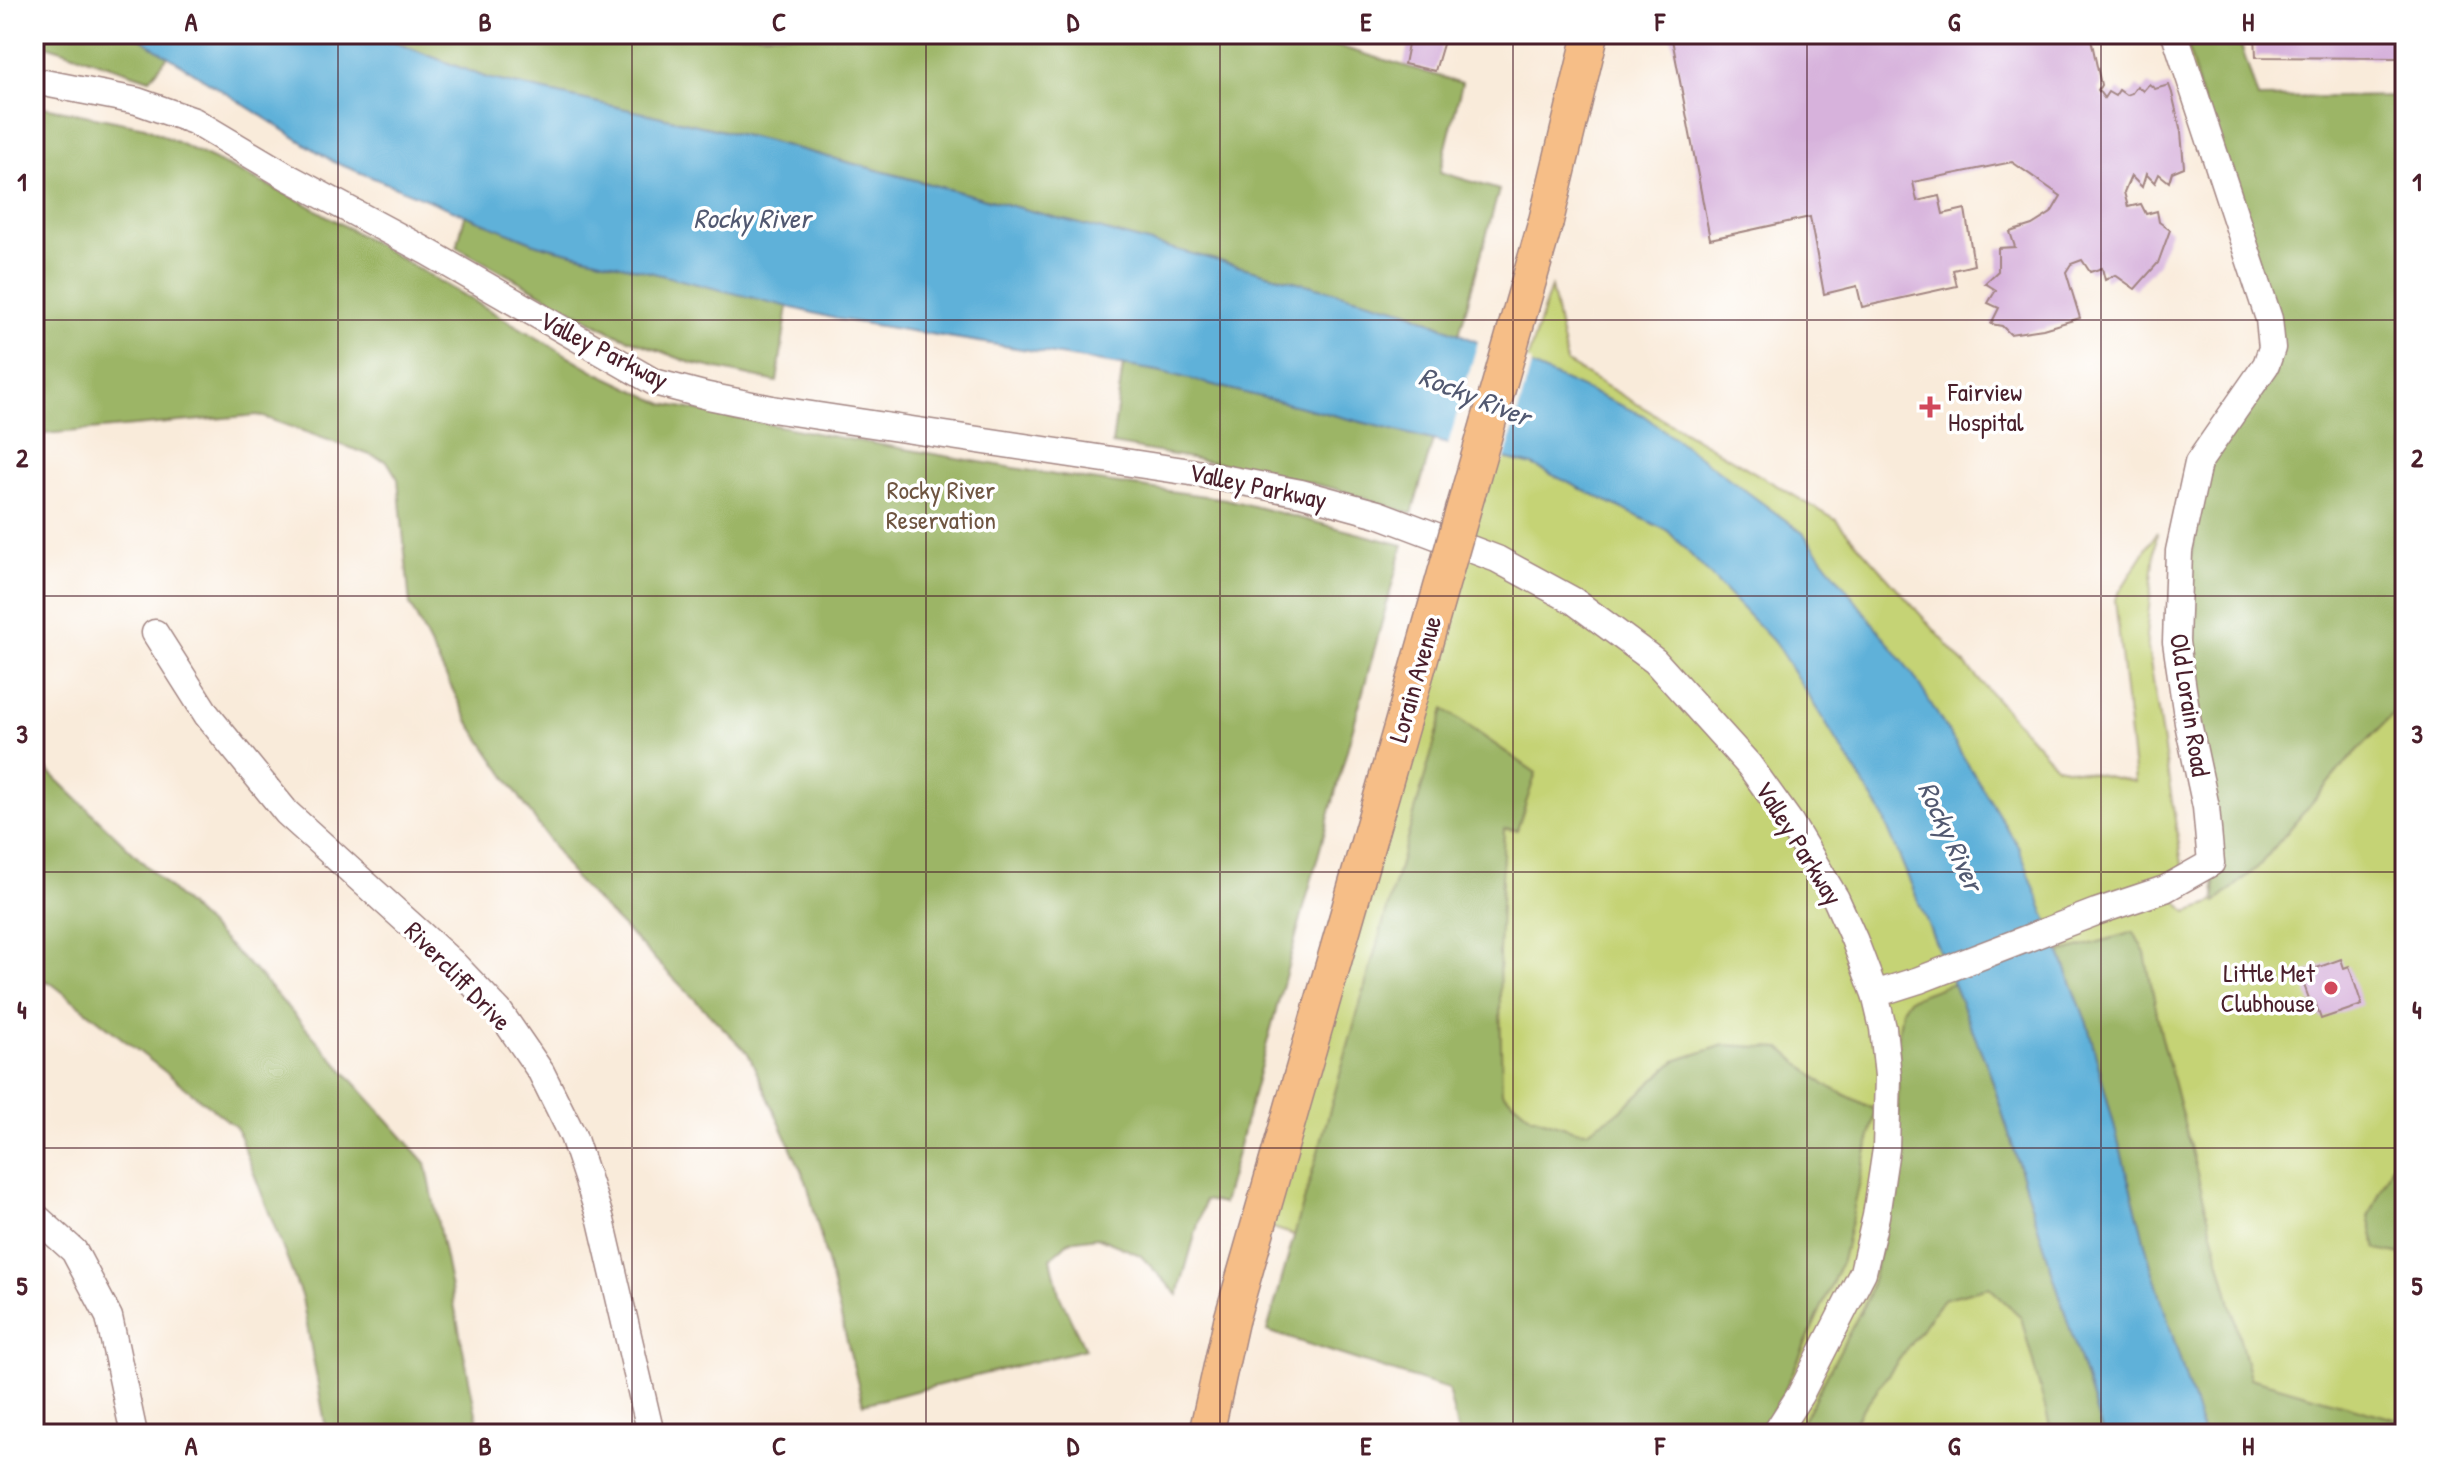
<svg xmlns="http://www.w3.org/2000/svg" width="2439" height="1468" font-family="'Patrick Hand',sans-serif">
  <rect width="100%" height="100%" fill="#fff"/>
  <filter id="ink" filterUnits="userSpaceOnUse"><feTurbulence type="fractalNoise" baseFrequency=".0125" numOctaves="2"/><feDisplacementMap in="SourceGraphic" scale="16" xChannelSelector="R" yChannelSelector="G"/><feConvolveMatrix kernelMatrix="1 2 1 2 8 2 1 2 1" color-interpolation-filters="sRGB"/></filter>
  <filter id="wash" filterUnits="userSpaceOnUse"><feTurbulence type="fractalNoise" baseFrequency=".006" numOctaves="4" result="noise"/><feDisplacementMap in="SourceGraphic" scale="32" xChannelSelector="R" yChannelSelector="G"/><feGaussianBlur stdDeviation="1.8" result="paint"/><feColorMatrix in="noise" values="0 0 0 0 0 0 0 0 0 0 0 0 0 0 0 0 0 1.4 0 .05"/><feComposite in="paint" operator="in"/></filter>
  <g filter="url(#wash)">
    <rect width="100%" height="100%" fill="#f9ebda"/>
    <path fill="#c5d375" stroke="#887950" stroke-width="2" d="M 2170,34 L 2237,34 L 2270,136 L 2405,128 L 2405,1434 L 1458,1434 L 1421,1257 L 1306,1239 L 1246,1219 L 1551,287 L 1567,363 L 1836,520 L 2056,766 L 2135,782 L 2115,599 L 2157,532 L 2146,636 L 2185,883 L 2167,890 L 2187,912 L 2208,905 L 2216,899 L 2175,635 L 2288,348 Z"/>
    <path fill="#9cb566" stroke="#736a48" stroke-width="2" d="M 34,34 L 133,34 L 168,56 L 150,79 L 34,41 Z
      M 373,34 L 1297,34 L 1462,83 L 1440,172 L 1499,190 L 1459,334 L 1407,311 L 764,140 L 487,78 Z
      M 2238,36 L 2258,98 L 2405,96 L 2405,702 L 2339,770 L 2258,867 L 2216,902 L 2213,844 L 2189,642 L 2190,560 L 2208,468 L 2275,375 L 2188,47 Z
      M 34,105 L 145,127 L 301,201 L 598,373 L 664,404 L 836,437 L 1055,475 L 1226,499 L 1403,545 L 1223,1204 L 1205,1200 L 1178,1295 L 1140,1255 L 1097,1237 L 1069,1241 L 1051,1258 L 1059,1294 L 1085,1349 L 863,1404 L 807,1183 L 748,1053 L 576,880 L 470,724 L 410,605 L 398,479 L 387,461 L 258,415 L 34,435 Z
      M 465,215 L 537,244 L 788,306 L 777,382 L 691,363 L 611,332 L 457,247 Z
      M 1123,365 L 1158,371 L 1433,440 L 1412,514 L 1336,489 L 1246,468 L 1112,444 Z
      M 1444,709 L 1536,773 L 1517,830 L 1504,829 L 1499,953 L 1502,1092 L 1531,1116 L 1575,1130 L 1587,1131 L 1619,1112 L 1675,1061 L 1724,1045 L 1781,1048 L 1825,1085 L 1876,1110 L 1842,1261 L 1782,1397 L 1758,1434 L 1458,1434 L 1448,1389 L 1267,1331 Z
      M 34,757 L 257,973 L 426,1163 L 480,1434 L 327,1434 L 302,1298 L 236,1127 L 51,983 L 34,976 Z
      M 2134,932 L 2145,953 L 2161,1034 L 2250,1378 L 2405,1422 L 2405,1434 L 2203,1434 L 2151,1267 L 2088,1026 L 2060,953 Z
      M 1953,983 L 1989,1070 L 2103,1434 L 2052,1434 L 2021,1317 L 1989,1287 L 1943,1299 L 1845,1434 L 1796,1434 L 1867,1299 L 1898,1179 L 1898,1037 L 1902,1009 L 1909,999 Z
      M 2405,1135 L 2405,1255 L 2402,1255 L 2377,1250 L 2369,1217 Z"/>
    <path fill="#5eb1d9" stroke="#546882" stroke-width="2" d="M 133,34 L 373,34 L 487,78 L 764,140 L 1407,311 L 1643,415 L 1803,533 L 1914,676 L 2019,848 L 2088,1026 L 2151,1266 L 2203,1434 L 2103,1434 L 1989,1070 L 1880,810 L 1776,644 L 1668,531 L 1532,465 L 1158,371 L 837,319 L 537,244 L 334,162 Z"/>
    <path fill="#f9ebda" d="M 1479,338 L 1532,362 L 1504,462 L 1447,448 Z"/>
    <g id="blocks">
      <path fill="#d7b2dc" d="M 1410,34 L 1446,34 L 1435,71 L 1404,64 Z
        M 1671,34 L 2090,34 L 2101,85 L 2098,90 L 2104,98 L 2108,92 L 2115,96 L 2119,90 L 2126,95 L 2132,93 L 2137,86 L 2143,91 L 2149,84 L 2155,89 L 2169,85 L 2172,93 L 2181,132 L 2184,167 L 2172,172 L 2169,182 L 2159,174 L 2155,183 L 2146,174 L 2142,187 L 2131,176 L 2124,192 L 2128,207 L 2141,204 L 2146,214 L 2157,211 L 2159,222 L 2170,230 L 2158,263 L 2135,289 L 2115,275 L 2105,280 L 2102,268 L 2090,272 L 2082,260 L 2071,264 L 2066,272 L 2080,318 L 2043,329 L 2010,334 L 2002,326 L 1991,324 L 1999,308 L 1988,303 L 1996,290 L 1985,283 L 1998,271 L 1998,248 L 2015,247 L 2010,232 L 2032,225 L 2051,213 L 2061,196 L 2012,162 L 1913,182 L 1917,201 L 1939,196 L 1943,214 L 1965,209 L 1974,265 L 1953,270 L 1957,286 L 1862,307 L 1857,286 L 1824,294 L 1810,217 L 1710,239 Z
        M 2255,34 L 2405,34 L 2405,58 L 2256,57 Z
        M 2341,959 L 2344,968 L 2349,966 L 2362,1005 L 2321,1019 L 2315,1002 L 2311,1004 L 2300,974 Z"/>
    </g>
  </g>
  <g filter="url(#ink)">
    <use href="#blocks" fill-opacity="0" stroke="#a28582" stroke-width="2"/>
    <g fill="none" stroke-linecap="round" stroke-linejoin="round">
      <defs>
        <path id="minor" d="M 34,81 L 137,101 L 194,121 L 288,177 L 426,251 L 654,382 L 708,396 L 772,409 L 1191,472 L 1301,493 L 1378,514 L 1497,559 L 1574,601 L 1655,661 L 1749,765 L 1790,822 L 1836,899 L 1854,939 L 1875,994 L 1883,1028 L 1888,1076 L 1886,1149 L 1876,1216 L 1863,1272 L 1800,1395 L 1775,1434
          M 155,633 L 207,715 L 287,813 L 454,964 L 499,1011 L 541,1072 L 573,1136 L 601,1220 L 651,1434
          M 1875,994 L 1919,980 L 2096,912 L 2165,889 L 2211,863 L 2206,807 L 2188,723 L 2176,642 L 2179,551 L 2198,463 L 2266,365 L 2272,348 L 2269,319 L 2175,34
          M 34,1215 L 74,1251 L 109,1317 L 134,1434"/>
        <path id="major" d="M 1546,221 L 1591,34
          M 1206,1434 L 1231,1321"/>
      </defs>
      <use href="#minor" stroke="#a28582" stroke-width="29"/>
      <use href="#major" stroke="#a28582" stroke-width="37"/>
      <use href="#minor" stroke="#fff" stroke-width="26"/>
      <use href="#major" stroke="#f6be87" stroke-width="34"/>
      <defs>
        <path id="major-bridge" d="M 1231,1321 L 1546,221"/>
      </defs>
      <use href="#major-bridge" stroke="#a28582" stroke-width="37" stroke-linecap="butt"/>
      <use href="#major-bridge" stroke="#f6be87" stroke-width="34"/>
    </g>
  </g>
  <path fill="none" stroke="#4a1f2b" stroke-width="2" stroke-opacity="0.55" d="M 338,34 L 338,1434M 632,34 L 632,1434M 926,34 L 926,1434M 1220,34 L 1220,1434M 1513,34 L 1513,1434M 1807,34 L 1807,1434M 2101,34 L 2101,1434M 34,320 L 2405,320M 34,596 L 2405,596M 34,872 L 2405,872M 34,1148 L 2405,1148"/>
  <g fill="#d1495b" stroke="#fff" stroke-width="3">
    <path d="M1926 395h8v8h8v8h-8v8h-8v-8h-8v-8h8z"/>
    <circle cx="2331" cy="988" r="8"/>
  </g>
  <g text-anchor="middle" stroke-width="7" stroke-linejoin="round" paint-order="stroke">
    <g font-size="26" fill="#4a1f2b" stroke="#fff">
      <text transform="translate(604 350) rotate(27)" y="9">Valley Parkway</text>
      <text transform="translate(1258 486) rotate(12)" y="9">Valley Parkway</text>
      <text transform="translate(1415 679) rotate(-74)" y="9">Lorain Avenue</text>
      <text transform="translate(2190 705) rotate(81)" y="9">Old Lorain Road</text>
      <text transform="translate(1799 843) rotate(58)" y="9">Valley Parkway</text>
      <text transform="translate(458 976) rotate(46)" y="9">Rivercliff Drive</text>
    </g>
    <g font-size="26" fill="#4a1f2b" stroke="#fff" text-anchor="start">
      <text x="1948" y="401">Fairview<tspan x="1948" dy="30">Hospital</tspan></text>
      <text x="2315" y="982" text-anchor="end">Little Met<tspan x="2315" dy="30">Clubhouse</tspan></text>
    </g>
    <g font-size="26" fill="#6f5541" stroke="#fff">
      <text x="941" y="499">Rocky River<tspan x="941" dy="30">Reservation</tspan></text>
    </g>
    <g font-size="28" font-style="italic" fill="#525971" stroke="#fff">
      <text x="752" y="228">Rocky River</text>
      <text transform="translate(1475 396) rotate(22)" y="10">Rocky River</text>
      <text transform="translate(1951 836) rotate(65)" y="10">Rocky River</text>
    </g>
  </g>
  <rect width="2439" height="1468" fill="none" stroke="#fff" stroke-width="88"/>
  <rect x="44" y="44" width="2351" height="1380" fill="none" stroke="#4a1f2b" stroke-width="3"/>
  <g font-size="26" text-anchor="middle" font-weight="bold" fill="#4a1f2b">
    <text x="191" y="31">A</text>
    <text x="485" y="31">B</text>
    <text x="779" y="31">C</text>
    <text x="1073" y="31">D</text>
    <text x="1366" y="31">E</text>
    <text x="1660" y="31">F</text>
    <text x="1954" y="31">G</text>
    <text x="2248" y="31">H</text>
    <text x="22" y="191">1</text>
    <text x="2417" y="191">1</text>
    <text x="22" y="467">2</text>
    <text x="2417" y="467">2</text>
    <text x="22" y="743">3</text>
    <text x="2417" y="743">3</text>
    <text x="22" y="1019">4</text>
    <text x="2417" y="1019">4</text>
    <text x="22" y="1295">5</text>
    <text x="2417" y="1295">5</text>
    <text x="191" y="1455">A</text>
    <text x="485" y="1455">B</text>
    <text x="779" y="1455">C</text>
    <text x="1073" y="1455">D</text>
    <text x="1366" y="1455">E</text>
    <text x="1660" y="1455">F</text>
    <text x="1954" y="1455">G</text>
    <text x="2248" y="1455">H</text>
  </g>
</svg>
